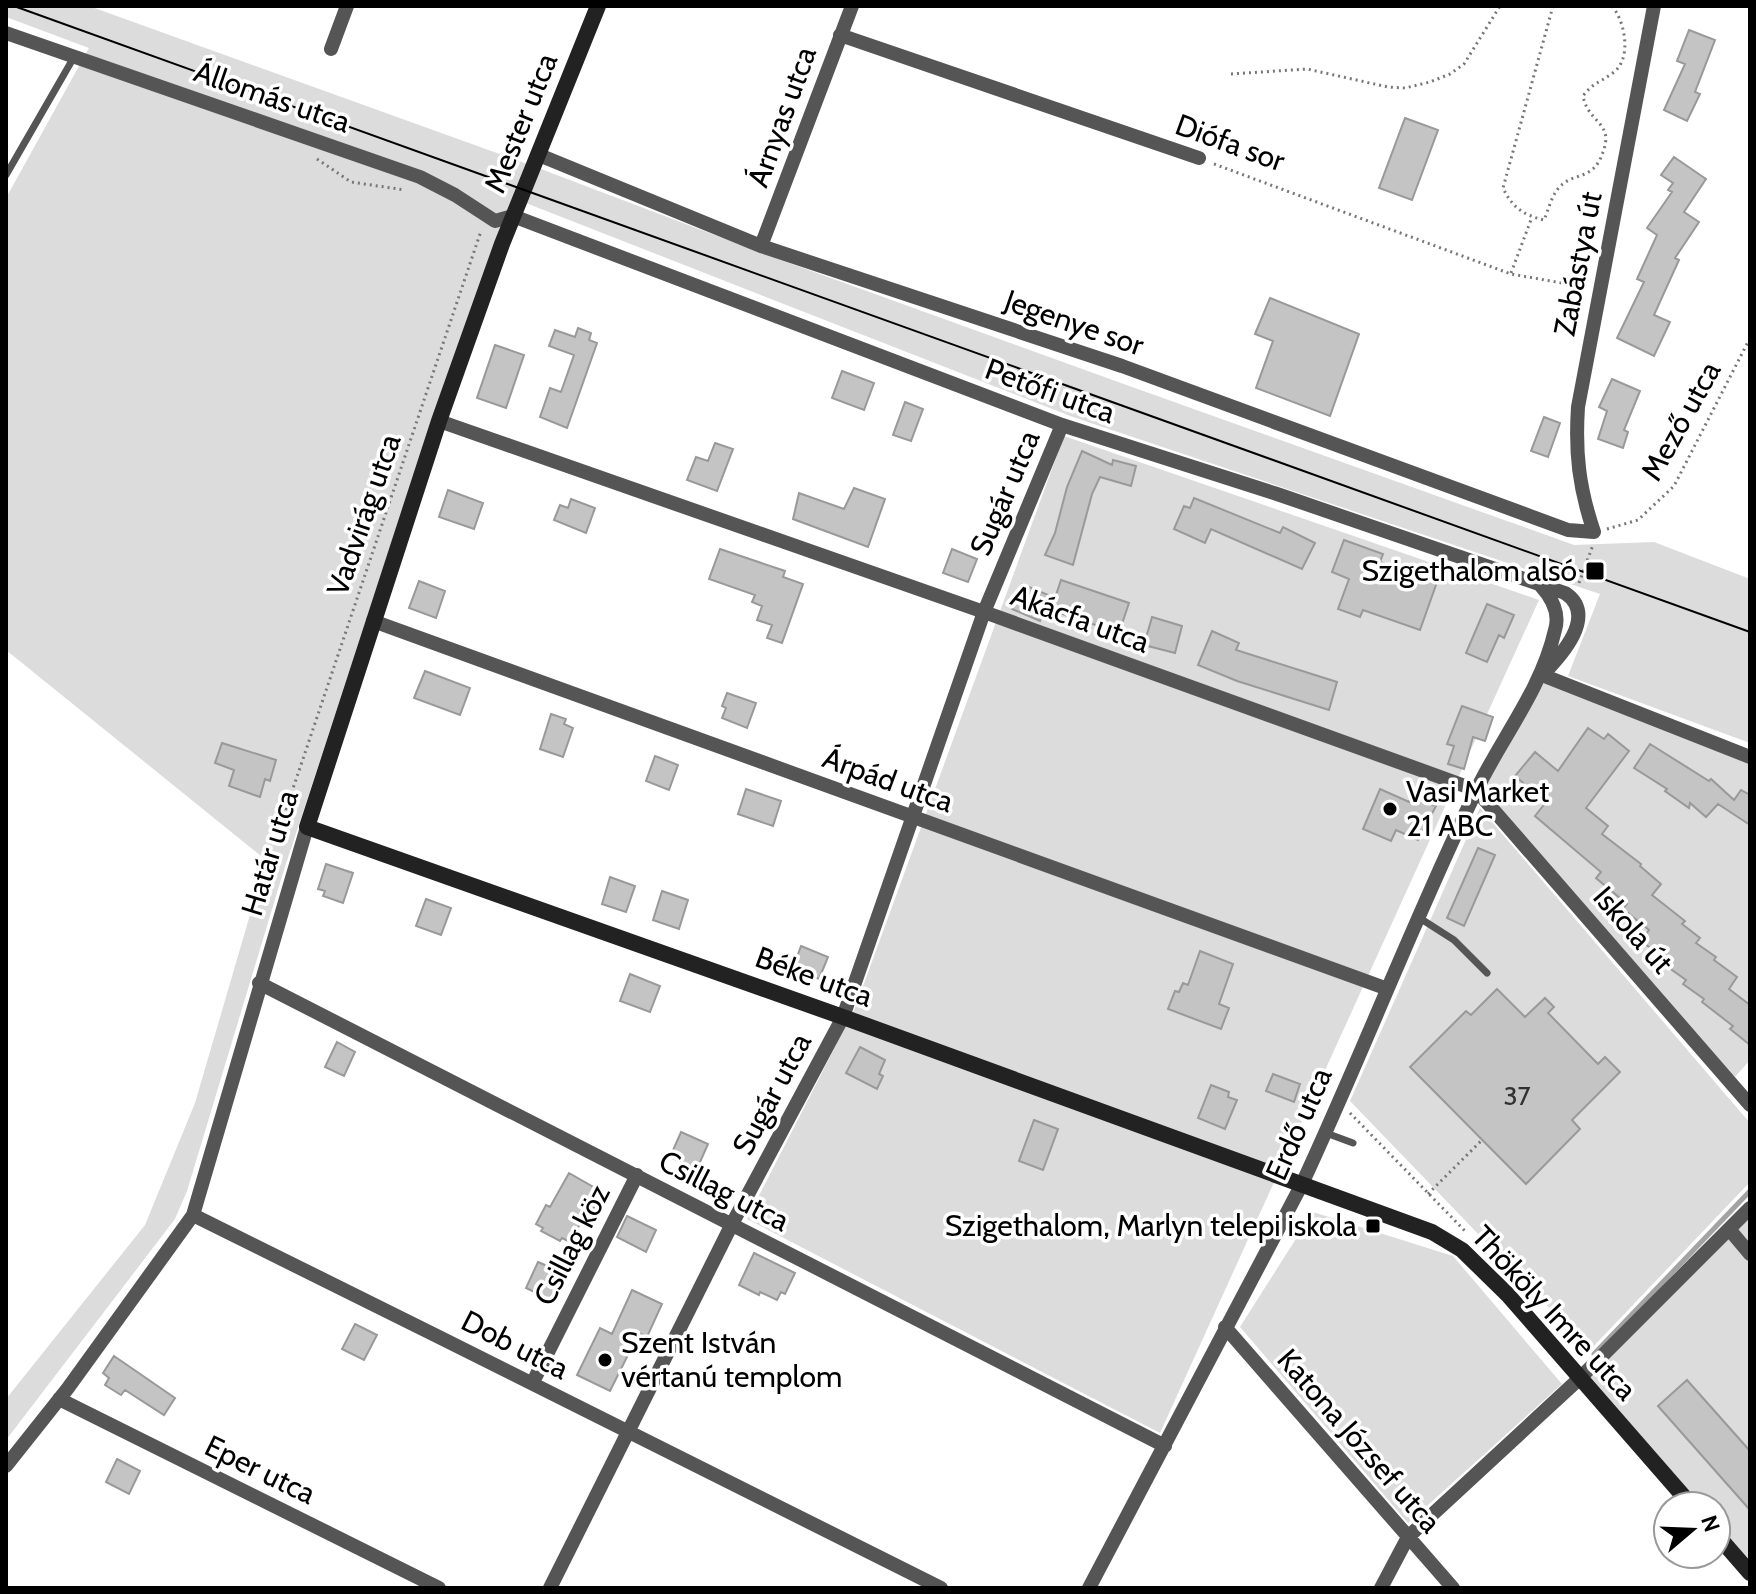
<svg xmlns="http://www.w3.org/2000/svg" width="1756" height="1594" font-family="Cabin,sans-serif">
  <rect width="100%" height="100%" fill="#fff"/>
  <path fill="#dcdcdc" d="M 6,6 L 89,6 L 533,166 L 770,256 L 1121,383 L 1574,545 L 1654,542 L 1750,579 L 1750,743 L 1568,676 L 1600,594 L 1073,417 L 513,198 L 433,416 L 283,873 L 187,1191 L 175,1219 L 6,1440 L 6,1399 L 145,1225 L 195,1103 L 266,860 L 6,650 L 6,198 L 89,48 L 6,17 Z
    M 1064,436 L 1539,600 L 1160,1433 L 747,1219 L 855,1008 Z
    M 1546,677 L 1750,756 L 1750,1060 L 1735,1077 L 1476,790 Z
    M 1480,808 L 1750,1123 L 1750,1182 L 1590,1350 L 1350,1101 Z
    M 1750,1208 L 1750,1573 L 1716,1534 L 1716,1506 L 1692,1506 L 1580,1378 Z
    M 1313,1212 L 1453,1256 L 1562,1384 L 1408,1523 L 1240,1327 Z"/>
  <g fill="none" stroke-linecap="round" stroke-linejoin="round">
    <path stroke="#a3a3a3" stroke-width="5" d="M 1594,1354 L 1750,1191"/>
  </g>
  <path fill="#c4c4c4" stroke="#999" stroke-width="2" d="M 1689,30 L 1715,40 L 1695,92 L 1700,94 L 1687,121 L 1664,110 L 1685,64 L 1677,61 Z
    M 1405,118 L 1438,130 L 1412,200 L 1379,188 Z
    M 1674,157 L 1706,179 L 1684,212 L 1699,222 L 1675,258 L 1679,260 L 1654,315 L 1670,322 L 1654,356 L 1617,338 L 1644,282 L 1637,279 L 1657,235 L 1647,228 L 1672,192 L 1668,190 L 1673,183 L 1661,175 Z
    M 1270,298 L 1359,334 L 1330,416 L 1256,388 L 1273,341 L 1255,334 Z
    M 578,328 L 591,333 L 589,340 L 597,343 L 567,428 L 540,417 L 550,388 L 561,392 L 574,355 L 549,346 L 555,330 L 575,337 Z
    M 495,345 L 524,355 L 506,408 L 477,398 Z
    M 842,371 L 874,383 L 864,410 L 832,398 Z
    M 1612,379 L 1640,391 L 1624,430 L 1628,432 L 1623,448 L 1598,439 L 1607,411 L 1599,407 Z
    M 905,402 L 923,409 L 911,441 L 893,435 Z
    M 1544,417 L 1560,423 L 1548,457 L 1531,451 Z
    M 715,443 L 733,449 L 717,491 L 687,480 L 696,457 L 708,461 Z
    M 1082,451 L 1112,465 L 1113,460 L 1136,466 L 1131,486 L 1100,477 L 1092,494 L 1073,565 L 1045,555 L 1055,533 L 1067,487 Z
    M 854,488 L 885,499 L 868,547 L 793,519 L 799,493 L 844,509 Z
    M 448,490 L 483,503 L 474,529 L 439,517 Z
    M 1194,498 L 1280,533 L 1283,527 L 1315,543 L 1302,569 L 1211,529 L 1205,543 L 1174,529 L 1184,506 L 1190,508 Z
    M 571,499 L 595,508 L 586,533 L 554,520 L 560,505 L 568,508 Z
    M 1344,540 L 1383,554 L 1380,562 L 1437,582 L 1420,630 L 1363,610 L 1360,617 L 1338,609 L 1349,579 L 1332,572 Z
    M 720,549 L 785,571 L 783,577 L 803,584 L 782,643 L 767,638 L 772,625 L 757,620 L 762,606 L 752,602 L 755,595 L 709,579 Z
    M 952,549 L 977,559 L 968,582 L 943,573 Z
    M 1061,580 L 1129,603 L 1119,633 L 1045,608 L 1040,621 L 1012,609 L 1022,584 L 1055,598 Z
    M 419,581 L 445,591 L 436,618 L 409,608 Z
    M 1487,604 L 1514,615 L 1504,638 L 1499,635 L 1487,662 L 1466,653 Z
    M 1152,617 L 1182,626 L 1175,653 L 1144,645 Z
    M 1212,631 L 1239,643 L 1236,650 L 1337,682 L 1329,710 L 1237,681 L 1198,665 Z
    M 425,671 L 470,688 L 460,715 L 414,698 Z
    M 727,693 L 756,703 L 747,728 L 722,718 L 726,708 L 722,706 Z
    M 1462,706 L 1493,717 L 1485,741 L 1473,737 L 1464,769 L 1448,764 L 1454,746 L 1447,744 Z
    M 551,714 L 566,719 L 564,724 L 573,728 L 563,757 L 540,749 Z
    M 1588,728 L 1604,739 L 1608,734 L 1629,751 L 1586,808 L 1608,826 L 1602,834 L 1641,864 L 1640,866 L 1661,884 L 1652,895 L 1685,921 L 1682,924 L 1700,938 L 1696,943 L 1716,957 L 1714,960 L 1737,977 L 1729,989 L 1750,1005 L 1750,1045 L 1730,1029 L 1733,1026 L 1702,1002 L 1704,999 L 1683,984 L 1686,980 L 1665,965 L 1668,961 L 1641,941 L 1649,930 L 1623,909 L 1627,904 L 1596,878 L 1601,872 L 1535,816 L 1546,802 L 1515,776 L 1535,752 L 1558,771 Z
    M 222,743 L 276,760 L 270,781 L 265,779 L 260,797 L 229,786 L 234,770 L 215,763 Z
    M 1650,744 L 1709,781 L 1711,779 L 1734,800 L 1741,790 L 1750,795 L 1750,825 L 1718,804 L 1706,817 L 1690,803 L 1689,808 L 1665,791 L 1667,789 L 1634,768 Z
    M 655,756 L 678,765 L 669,790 L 646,781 Z
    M 746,789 L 781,801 L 773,826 L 738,814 Z
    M 1380,789 L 1409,802 L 1412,796 L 1436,806 L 1418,840 L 1396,830 L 1391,841 L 1363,829 Z
    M 1478,848 L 1495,855 L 1464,926 L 1447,918 Z
    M 326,864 L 353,873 L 343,903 L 323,896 L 325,891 L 318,889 Z
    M 610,877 L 635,886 L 626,912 L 602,904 Z
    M 662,891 L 688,900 L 679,929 L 653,920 Z
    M 426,899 L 451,908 L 441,935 L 416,926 Z
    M 801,946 L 828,957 L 819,979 L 793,968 Z
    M 1200,951 L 1233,964 L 1219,1004 L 1229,1008 L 1221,1029 L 1168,1009 L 1175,991 L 1179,992 L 1183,983 L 1188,985 Z
    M 630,974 L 660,986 L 650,1012 L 620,1001 Z
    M 1497,989 L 1525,1017 L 1545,998 L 1554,1007 L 1548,1013 L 1598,1064 L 1605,1057 L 1620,1072 L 1572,1120 L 1580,1129 L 1526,1184 L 1410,1067 L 1466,1011 L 1471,1015 Z
    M 337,1042 L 355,1052 L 344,1076 L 325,1067 Z
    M 860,1047 L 885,1060 L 879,1074 L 883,1076 L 877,1089 L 846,1073 Z
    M 1273,1074 L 1300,1084 L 1294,1102 L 1266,1091 Z
    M 1211,1085 L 1229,1092 L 1228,1097 L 1237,1100 L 1225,1129 L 1198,1118 Z
    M 1034,1120 L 1058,1129 L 1043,1170 L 1019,1161 Z
    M 681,1132 L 708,1144 L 697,1169 L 670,1157 Z
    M 569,1173 L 602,1192 L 589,1217 L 585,1215 L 570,1242 L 562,1238 L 560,1241 L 541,1231 L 543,1228 L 536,1224 L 546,1205 L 550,1207 Z
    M 627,1216 L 656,1230 L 646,1252 L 617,1237 Z
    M 754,1253 L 795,1273 L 785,1294 L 781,1292 L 777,1300 L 760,1292 L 759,1295 L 739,1285 Z
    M 538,1262 L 565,1274 L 553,1301 L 526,1288 Z
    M 632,1290 L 662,1304 L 647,1337 L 639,1333 L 610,1391 L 577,1375 L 600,1328 L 612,1334 Z
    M 355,1324 L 377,1335 L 364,1360 L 342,1349 Z
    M 114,1356 L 175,1398 L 164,1415 L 125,1390 L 121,1395 L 105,1385 L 109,1378 L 103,1373 Z
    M 1687,1380 L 1750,1451 L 1750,1510 L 1658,1406 Z
    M 117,1459 L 140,1471 L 129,1494 L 106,1482 Z"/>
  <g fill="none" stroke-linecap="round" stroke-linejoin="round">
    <path stroke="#777" stroke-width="3" stroke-dasharray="2 4" stroke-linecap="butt" d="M 1553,6 L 1503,188 C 1512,207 1523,215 1544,220 C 1548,211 1551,198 1557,190 C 1572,170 1593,183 1603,152 C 1605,147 1607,139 1605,133 C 1600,119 1587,116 1583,96 C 1592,83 1603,81 1614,72 C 1632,58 1625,21 1612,6
      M 1231,74 L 1307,69 L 1388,87 L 1405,88 L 1430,82 L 1450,74 L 1464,64 L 1500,6
      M 317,159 L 351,182 L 405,190
      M 1214,164 L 1511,274 L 1562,283 L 1585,280
      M 1511,273 L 1532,217
      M 1607,529 L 1638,520 L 1674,486 L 1750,338
      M 1579,583 L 1593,545
      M 280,827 L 481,231
      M 1350,1113 L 1465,1231
      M 1428,1194 L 1482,1140"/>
    <path stroke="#555" stroke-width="7" d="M 6,175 L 74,57
      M 1418,917 L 1454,940 L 1487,973
      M 1326,1133 L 1353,1143"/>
    <path stroke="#555" stroke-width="14" d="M 6,33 L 420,177 L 455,195 L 495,221 L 513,216 L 1062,425 L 1277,494 L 1565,593 C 1599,615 1560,657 1542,675
      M 840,35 L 1199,158
      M 331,49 L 347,6
      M 539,155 L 761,246 L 1122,366 L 1568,530 L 1594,532 C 1579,488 1575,453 1578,407 L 1654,6
      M 761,246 L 852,6
      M 439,421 L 984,612 L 1476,790 L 1750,1105
      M 373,621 L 1385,988
      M 1542,675 L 1750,757
      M 259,983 L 1165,1446
      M 193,1215 C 443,1338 692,1464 941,1588
      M 1729,1229 L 1750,1254
      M 1225,1327 L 1453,1588
      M 533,1382 L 637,1175
      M 59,1399 L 439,1588
      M 6,1466 L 68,1388 L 193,1215 L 307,827
      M 550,1588 L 732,1224 L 843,1017 L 984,612 L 1062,425
      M 1089,1588 L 1302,1184 C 1362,1055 1413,922 1475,793 C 1501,738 1541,691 1555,630 C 1560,614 1552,598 1541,586
      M 1381,1588 L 1408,1537 L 1580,1378 L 1750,1208"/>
    <path stroke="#222" stroke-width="16" d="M 598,6 L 502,244 L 439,421 L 307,827 L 843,1017 L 1432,1232 L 1462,1250 L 1508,1295 L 1692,1506
      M 1716,1534 L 1750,1573"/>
    <path stroke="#000" stroke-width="2" d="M 14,6 L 1750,632"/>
  </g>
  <g fill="#000" stroke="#fff" stroke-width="3">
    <rect x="1585" y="561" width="20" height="20" rx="4"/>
    <circle cx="1390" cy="809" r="8"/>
    <rect x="1365" y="1218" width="16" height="16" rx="4"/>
    <circle cx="605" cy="1360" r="8"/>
  </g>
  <g text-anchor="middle" stroke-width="7" stroke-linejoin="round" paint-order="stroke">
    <g font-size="26" fill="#313131">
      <text x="1517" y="1105">37</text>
    </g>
    <g font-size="30" fill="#000" stroke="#fff">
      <text transform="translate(272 97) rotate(19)" y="10">Állomás utca</text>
      <text transform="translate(782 117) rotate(-70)" y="10">Árnyas utca</text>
      <text transform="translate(521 123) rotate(-68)" y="10">Mester utca</text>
      <text transform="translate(1230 143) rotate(20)" y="10">Diófa sor</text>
      <text transform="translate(1578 264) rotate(-79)" y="10">Zabástya út</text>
      <text transform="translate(1074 323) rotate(19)" y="10">Jegenye sor</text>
      <text transform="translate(1050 391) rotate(20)" y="10">Petőfi utca</text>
      <text transform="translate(1681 421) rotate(-61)" y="10">Mező utca</text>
      <text transform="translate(1005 493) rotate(-67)" y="10">Sugár utca</text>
      <text transform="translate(364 515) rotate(-71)" y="10">Vadvirág utca</text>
      <text transform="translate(1080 619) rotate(20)" y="10">Akácfa utca</text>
      <text transform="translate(888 780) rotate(20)" y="10">Árpád utca</text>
      <text transform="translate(270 853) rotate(-73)" y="10">Határ utca</text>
      <text transform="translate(1633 930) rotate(49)" y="10">Iskola út</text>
      <text transform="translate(814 977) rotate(20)" y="10">Béke utca</text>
      <text transform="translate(772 1094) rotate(-62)" y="10">Sugár utca</text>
      <text transform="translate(1299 1124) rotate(-66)" y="10">Erdő utca</text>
      <text transform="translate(724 1191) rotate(27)" y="10">Csillag utca</text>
      <text transform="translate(572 1245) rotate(-63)" y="10">Csillag köz</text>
      <text transform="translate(1554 1313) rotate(47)" y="10">Thököly Imre utca</text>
      <text transform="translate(515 1345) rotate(27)" y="10">Dob utca</text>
      <text transform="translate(1359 1441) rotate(49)" y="10">Katona József utca</text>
      <text transform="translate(260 1470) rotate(26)" y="10">Eper utca</text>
    </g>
    <g font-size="30" fill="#000" stroke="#fff" text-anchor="end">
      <text x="1577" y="581">Szigethalom alsó</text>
      <text x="1406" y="802" text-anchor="start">Vasi Market<tspan x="1406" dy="34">21 ABC</tspan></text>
      <text x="1357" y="1236">Szigethalom, Marlyn telepi iskola</text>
      <text x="621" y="1353" text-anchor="start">Szent István<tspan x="621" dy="34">vértanú templom</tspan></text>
    </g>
  </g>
  <rect width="1756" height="1594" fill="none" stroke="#000000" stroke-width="16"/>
  <g transform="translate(1692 1530) rotate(71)"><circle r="38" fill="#ffffff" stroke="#999999" stroke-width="2"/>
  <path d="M0-6L14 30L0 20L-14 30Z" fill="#000000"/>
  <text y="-12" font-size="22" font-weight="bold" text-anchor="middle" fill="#000000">N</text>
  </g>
</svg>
